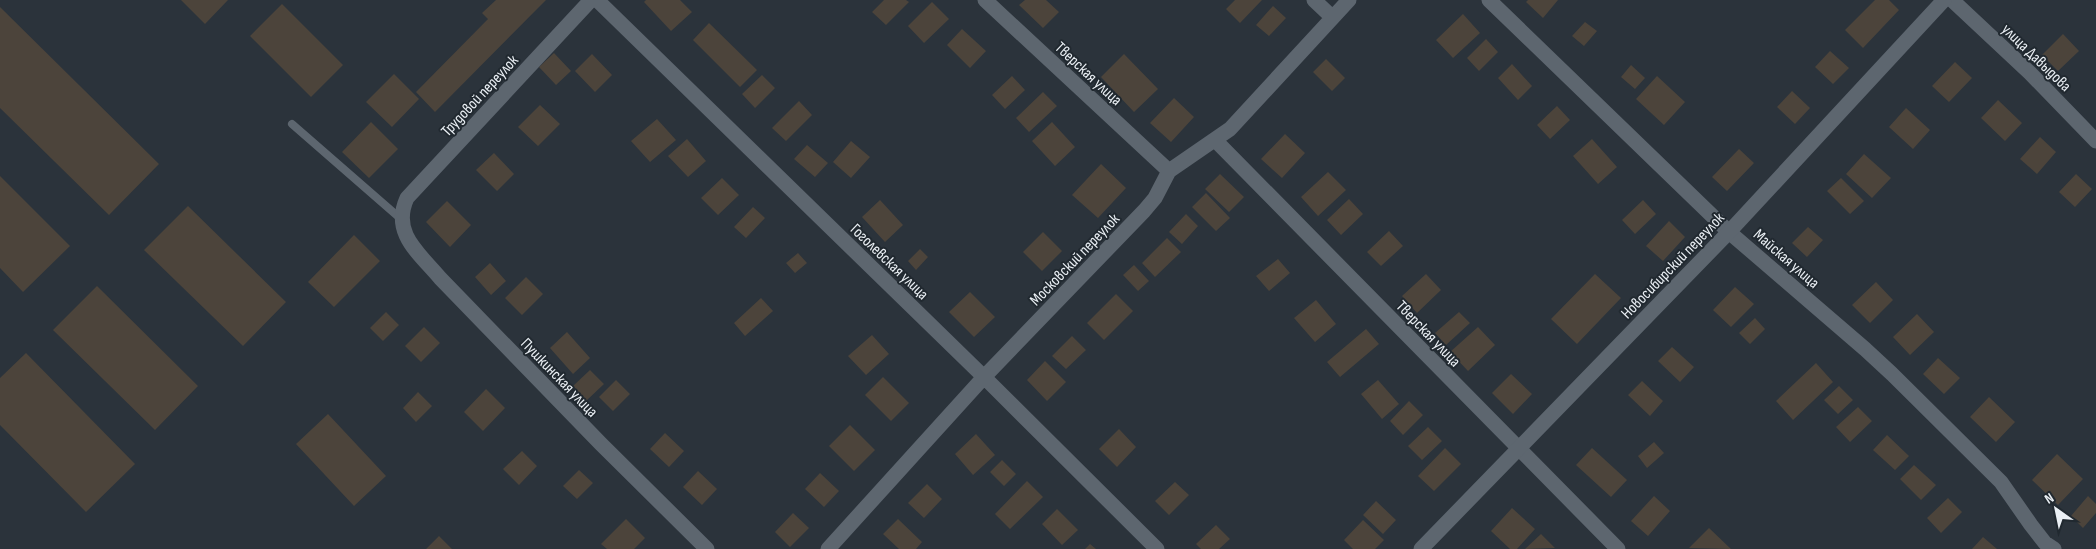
<svg xmlns="http://www.w3.org/2000/svg" width="2096" height="549" font-family="'Sofia Sans Condensed',sans-serif">
  <rect width="100%" height="100%" fill="#2b333b"/>
  <path fill="#4c443b" d="M 181,0 L 228,0 L 205,24 Z
    M 496,0 L 546,0 L 435,112 L 416,92 L 488,19 L 482,13 Z
    M 646,0 L 680,0 L 692,12 L 671,31 L 644,2 Z
    M 884,0 L 906,0 L 909,2 L 886,25 L 872,12 Z
    M 1025,0 L 1046,0 L 1059,12 L 1043,28 L 1019,5 Z
    M 1235,0 L 1262,0 L 1240,23 L 1226,9 Z
    M 1528,0 L 1558,0 L 1543,18 L 1526,2 Z
    M 1875,0 L 1889,0 L 1899,10 L 1863,48 L 1845,30 Z
    M 932,2 L 949,19 L 924,43 L 908,26 Z
    M 282,4 L 343,65 L 311,97 L 250,36 Z
    M 1273,6 L 1286,18 L 1269,36 L 1256,25 Z
    M 0,7 L 159,164 L 109,215 L 0,108 Z
    M 1463,14 L 1480,33 L 1453,58 L 1436,40 Z
    M 1585,22 L 1597,31 L 1584,46 L 1572,36 Z
    M 709,23 L 757,70 L 740,87 L 693,40 Z
    M 962,29 L 986,51 L 970,68 L 947,45 Z
    M 2063,34 L 2079,51 L 2058,71 L 2042,55 Z
    M 1486,39 L 1498,52 L 1479,71 L 1467,58 Z
    M 1830,51 L 1849,68 L 1833,84 L 1815,67 Z
    M 554,53 L 571,71 L 556,85 L 539,67 Z
    M 592,54 L 612,75 L 595,92 L 575,71 Z
    M 1124,54 L 1158,89 L 1134,112 L 1101,77 Z
    M 1326,59 L 1345,78 L 1332,91 L 1313,72 Z
    M 1955,62 L 1972,78 L 1949,102 L 1932,86 Z
    M 1512,64 L 1532,86 L 1518,100 L 1498,78 Z
    M 1631,65 L 1645,78 L 1635,89 L 1621,77 Z
    M 394,74 L 419,99 L 392,127 L 366,102 Z
    M 762,75 L 775,88 L 755,108 L 742,94 Z
    M 1012,76 L 1025,90 L 1005,109 L 992,95 Z
    M 1657,76 L 1685,102 L 1664,125 L 1636,99 Z
    M 1792,91 L 1810,108 L 1795,124 L 1777,107 Z
    M 1043,92 L 1057,106 L 1029,132 L 1016,118 Z
    M 1174,98 L 1194,117 L 1171,142 L 1150,123 Z
    M 1998,100 L 2022,123 L 2005,141 L 1981,118 Z
    M 799,101 L 812,115 L 786,141 L 772,128 Z
    M 540,105 L 560,124 L 538,146 L 518,127 Z
    M 1557,106 L 1570,120 L 1550,139 L 1537,125 Z
    M 1906,108 L 1930,130 L 1913,149 L 1889,127 Z
    M 657,119 L 676,140 L 650,162 L 631,141 Z
    M 371,122 L 398,149 L 369,178 L 342,152 Z
    M 1052,122 L 1075,147 L 1055,166 L 1032,141 Z
    M 1285,134 L 1305,153 L 1282,178 L 1261,159 Z
    M 2040,137 L 2056,152 L 2037,174 L 2020,159 Z
    M 687,139 L 706,161 L 688,177 L 668,156 Z
    M 1592,139 L 1617,167 L 1598,184 L 1573,156 Z
    M 851,141 L 870,157 L 851,178 L 833,162 Z
    M 807,145 L 828,163 L 815,177 L 794,159 Z
    M 1739,149 L 1754,163 L 1727,191 L 1712,177 Z
    M 494,153 L 514,174 L 497,191 L 476,170 Z
    M 1864,154 L 1891,178 L 1872,198 L 1846,174 Z
    M 1101,164 L 1126,188 L 1098,218 L 1072,195 Z
    M 1328,172 L 1346,190 L 1318,216 L 1301,197 Z
    M 1220,174 L 1244,197 L 1229,212 L 1205,189 Z
    M 2076,174 L 2092,189 L 2075,207 L 2059,192 Z
    M 0,176 L 70,246 L 23,292 L 0,268 Z
    M 722,178 L 739,195 L 718,215 L 701,198 Z
    M 1841,178 L 1864,201 L 1850,214 L 1827,191 Z
    M 1206,193 L 1230,218 L 1216,231 L 1192,207 Z
    M 1349,199 L 1363,214 L 1341,235 L 1327,220 Z
    M 880,200 L 903,225 L 885,242 L 862,217 Z
    M 1643,200 L 1656,214 L 1635,234 L 1622,220 Z
    M 447,201 L 471,225 L 450,247 L 426,222 Z
    M 188,206 L 286,302 L 243,346 L 144,250 Z
    M 753,207 L 765,218 L 746,238 L 734,227 Z
    M 1186,214 L 1198,226 L 1182,244 L 1169,232 Z
    M 1669,221 L 1685,237 L 1663,261 L 1646,246 Z
    M 1808,227 L 1823,240 L 1807,257 L 1792,243 Z
    M 1389,231 L 1403,246 L 1381,266 L 1367,252 Z
    M 1043,232 L 1062,251 L 1042,271 L 1023,252 Z
    M 354,235 L 380,261 L 334,307 L 308,282 Z
    M 1167,238 L 1181,252 L 1155,277 L 1142,263 Z
    M 920,249 L 928,257 L 916,270 L 908,261 Z
    M 798,253 L 807,263 L 795,273 L 786,263 Z
    M 1278,259 L 1290,273 L 1269,291 L 1256,276 Z
    M 490,263 L 506,281 L 491,295 L 475,277 Z
    M 1134,265 L 1149,281 L 1138,291 L 1123,275 Z
    M 1426,274 L 1441,290 L 1417,313 L 1402,296 Z
    M 1595,274 L 1621,298 L 1577,344 L 1551,319 Z
    M 526,277 L 543,294 L 522,315 L 505,298 Z
    M 1876,282 L 1893,300 L 1870,323 L 1852,305 Z
    M 97,286 L 198,386 L 155,430 L 53,330 Z
    M 1735,287 L 1754,304 L 1731,327 L 1713,310 Z
    M 970,292 L 995,317 L 974,337 L 949,312 Z
    M 1116,294 L 1133,311 L 1104,340 L 1087,323 Z
    M 761,298 L 773,311 L 745,336 L 734,323 Z
    M 1316,300 L 1336,324 L 1315,342 L 1294,318 Z
    M 386,312 L 399,325 L 383,341 L 370,328 Z
    M 1459,312 L 1470,323 L 1446,345 L 1435,333 Z
    M 1917,314 L 1934,332 L 1910,355 L 1893,337 Z
    M 1755,318 L 1765,329 L 1750,344 L 1739,333 Z
    M 424,327 L 440,343 L 421,362 L 405,346 Z
    M 1478,327 L 1495,345 L 1468,371 L 1450,352 Z
    M 1366,329 L 1379,344 L 1340,377 L 1327,362 Z
    M 567,332 L 590,358 L 573,374 L 550,348 Z
    M 872,335 L 889,354 L 866,375 L 848,356 Z
    M 1072,336 L 1086,350 L 1066,369 L 1052,356 Z
    M 1672,347 L 1694,367 L 1680,382 L 1658,361 Z
    M 26,353 L 135,464 L 86,512 L 0,425 L 0,378 Z
    M 1938,358 L 1960,378 L 1944,394 L 1923,374 Z
    M 1045,361 L 1066,382 L 1047,401 L 1027,380 Z
    M 1816,363 L 1833,382 L 1793,420 L 1776,401 Z
    M 590,370 L 604,384 L 586,401 L 573,386 Z
    M 1511,374 L 1532,394 L 1513,414 L 1492,393 Z
    M 883,377 L 909,403 L 891,421 L 865,395 Z
    M 616,380 L 630,394 L 613,411 L 599,397 Z
    M 1378,380 L 1399,404 L 1382,419 L 1361,394 Z
    M 1642,381 L 1663,401 L 1650,416 L 1628,395 Z
    M 1839,386 L 1853,400 L 1838,414 L 1824,400 Z
    M 486,389 L 505,408 L 483,431 L 464,412 Z
    M 418,392 L 432,406 L 416,422 L 403,408 Z
    M 1989,397 L 2015,422 L 1996,442 L 1970,417 Z
    M 1409,401 L 1423,415 L 1403,435 L 1390,421 Z
    M 1858,407 L 1872,421 L 1850,442 L 1836,427 Z
    M 328,414 L 386,476 L 354,506 L 296,444 Z
    M 850,425 L 875,450 L 854,471 L 829,446 Z
    M 1428,427 L 1442,441 L 1422,460 L 1408,446 Z
    M 1119,429 L 1136,447 L 1117,467 L 1099,449 Z
    M 665,433 L 684,451 L 669,467 L 650,449 Z
    M 976,434 L 995,455 L 973,475 L 955,454 Z
    M 1887,435 L 1909,456 L 1895,470 L 1873,450 Z
    M 1654,442 L 1664,453 L 1647,468 L 1638,456 Z
    M 1445,448 L 1461,464 L 1434,491 L 1418,476 Z
    M 1592,448 L 1627,480 L 1611,497 L 1576,465 Z
    M 522,451 L 537,466 L 519,485 L 503,469 Z
    M 2057,454 L 2083,479 L 2058,505 L 2032,480 Z
    M 1002,460 L 1016,474 L 1004,486 L 990,472 Z
    M 1914,465 L 1936,485 L 1921,500 L 1900,479 Z
    M 579,470 L 593,483 L 577,499 L 563,486 Z
    M 698,471 L 717,489 L 702,505 L 683,487 Z
    M 820,473 L 839,491 L 824,507 L 805,489 Z
    M 1027,481 L 1043,497 L 1010,529 L 995,514 Z
    M 1175,482 L 1189,495 L 1169,515 L 1155,501 Z
    M 927,484 L 942,499 L 924,518 L 908,503 Z
    M 1654,496 L 1670,511 L 1648,536 L 1631,521 Z
    M 2088,496 L 2096,504 L 2096,513 L 2083,528 L 2071,516 Z
    M 1948,498 L 1962,512 L 1941,533 L 1927,518 Z
    M 1376,501 L 1396,520 L 1383,534 L 1363,515 Z
    M 1512,508 L 1535,529 L 1517,549 L 1510,549 L 1491,531 Z
    M 1057,509 L 1078,530 L 1062,545 L 1042,524 Z
    M 793,513 L 809,528 L 790,547 L 775,532 Z
    M 626,519 L 645,538 L 634,549 L 607,549 L 601,544 Z
    M 898,519 L 922,542 L 916,549 L 899,549 L 883,534 Z
    M 1363,520 L 1384,540 L 1375,549 L 1353,549 L 1344,540 Z
    M 1216,525 L 1230,539 L 1219,549 L 1201,549 L 1196,544 Z
    M 1709,528 L 1731,549 L 1689,548 Z
    M 1541,534 L 1555,548 L 1525,549 Z
    M 439,536 L 452,549 L 426,549 Z
    M 1983,537 L 1997,549 L 1972,549 Z
    M 1090,544 L 1096,549 L 1085,549 Z"/>
  <g fill="none" stroke-linecap="round" stroke-linejoin="round">
    <path stroke="#5d666f" stroke-width="8" d="M 292,124 L 401,219"/>
    <path stroke="#5d666f" stroke-width="15" d="M 591,0 L 407,198 C 391,233 419,253 440,278 L 601,444 L 707,549
      M 597,0 L 984,377 L 1157,549
      M 985,0 L 1169,171
      M 1314,0 L 1332,17
      M 1489,0 L 1729,232 L 1865,349 L 1892,374 L 2001,482 L 2031,525 L 2045,543 L 2054,549
      M 1952,0 L 2030,73 L 2096,141
      M 1216,141 L 1618,549
      M 828,549 L 984,377 L 1144,211 L 1155,198 L 1169,171 L 1230,129 L 1349,0"/>
    <path stroke="#5d666f" stroke-width="15" d="M 1421,549 L 1729,232 L 1944,0"/>
  </g>
  <g text-anchor="middle" stroke-width="4" stroke-linejoin="round" paint-order="stroke">
    <g font-size="16" fill="#ebf0f5" stroke="#212930">
      <text transform="translate(2037 57) rotate(44)" y="6">улица Давыдова</text>
      <text transform="translate(1089 73) rotate(43)" y="6">Тверская улица</text>
      <text transform="translate(479 95) rotate(-47)" y="6">Трудовой переулок</text>
      <text transform="translate(1787 258) rotate(41)" y="6">Майская улица</text>
      <text transform="translate(1074 259) rotate(-46)" y="6">Московский переулок</text>
      <text transform="translate(890 261) rotate(44)" y="6">Гоголевская улица</text>
      <text transform="translate(1672 265) rotate(-46)" y="6">Новосибирский переулок</text>
      <text transform="translate(1429 333) rotate(46)" y="6">Тверская улица</text>
      <text transform="translate(560 377) rotate(46)" y="6">Пушкинская улица</text>
    </g>
  </g>
  <g transform="translate(2056 509) rotate(327)" stroke="#212930" stroke-width="4" paint-order="stroke">
  <path d="M0-4L9 19L0 12L-9 19Z" fill="#ebf0f5"/>
  <text y="-8" font-size="14" font-weight="bold" text-anchor="middle" fill="#ebf0f5">N</text>
  </g>
</svg>
